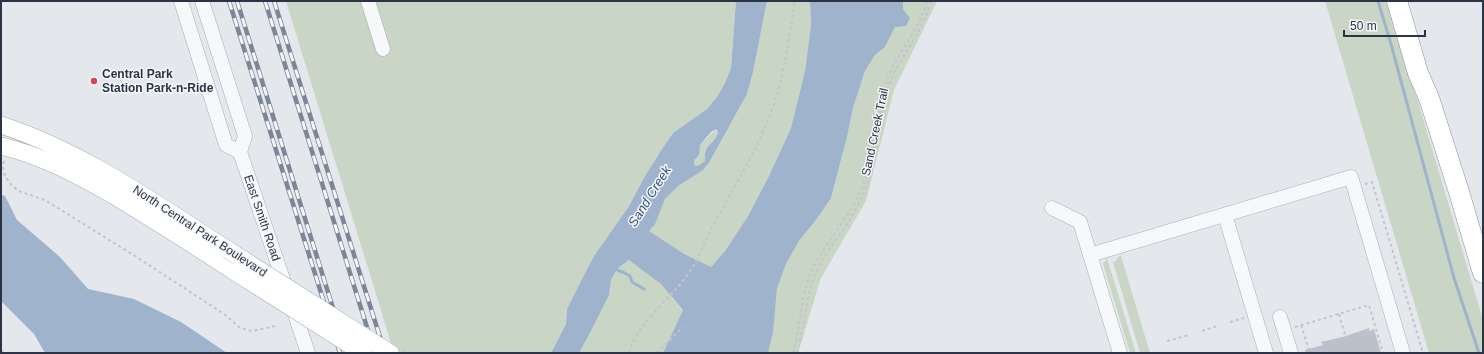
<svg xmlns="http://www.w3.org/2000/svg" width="1484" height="354" font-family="Arial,sans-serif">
  <rect width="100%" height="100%" fill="#e4e7ec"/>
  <path fill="#c9d6c5" d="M 286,1 L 736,1 L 731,68 L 725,83 L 717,97 L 707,109 L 673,133 L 662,149 L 645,176 L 629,206 L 594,256 L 585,273 L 567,309 L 566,324 L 551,353 L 394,353 Z
    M 767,1 L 810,1 L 811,25 L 805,71 L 791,128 L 769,176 L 748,216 L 725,251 L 711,267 L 672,298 L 683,310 L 663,353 L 579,353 L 588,337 L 608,295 L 611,280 L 617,269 L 629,260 L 660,210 L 665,199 L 678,186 L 710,161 L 719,145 L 747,94 L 753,72 Z
    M 903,1 L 937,1 L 894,90 L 866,201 L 821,278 L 798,353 L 768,353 L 773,333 L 777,289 L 786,264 L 799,241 L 819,216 L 831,198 L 847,137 L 853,108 L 865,71 L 875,55 L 885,47 L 895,27 L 910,18 L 903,9 Z
    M 1325,1 L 1388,1 L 1483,320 L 1483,353 L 1429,353 Z
    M 716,129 L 718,131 C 717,145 703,143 705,161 L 698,167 L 694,165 L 694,160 L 698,158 L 700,145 Z
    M 1121,256 L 1150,353 L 1140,353 L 1113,262 L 1116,261 L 1118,257 Z
    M 1107,258 L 1136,353 L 1130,353 L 1103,264 Z"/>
  <path fill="#9fb4cc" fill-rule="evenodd" d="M 736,1 L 767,1 L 753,72 L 747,94 L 710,161 L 703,170 L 678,186 L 665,199 L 655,224 L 649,231 L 684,254 L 711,267 L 725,251 L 748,216 L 769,176 L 791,128 L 805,71 L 811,25 L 810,1 L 903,1 L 903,9 L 910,18 L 906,26 L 895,27 L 885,47 L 875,55 L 865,71 L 853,108 L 847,137 L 831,198 L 819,216 L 799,241 L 786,264 L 777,289 L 773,333 L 768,353 L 663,353 L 683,310 L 661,284 L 629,260 L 617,269 L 611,280 L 609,295 L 588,337 L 579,353 L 551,353 L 566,324 L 567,309 L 585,273 L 594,256 L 629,206 L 645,176 L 662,149 L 673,133 L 707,109 L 717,97 L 725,83 L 731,68 ZM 716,129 L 718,131 C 717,144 703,143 705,161 L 698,166 L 694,165 L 694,160 C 701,156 699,152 700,145 L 711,132 Z
    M 1,195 L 5,196 L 17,220 L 60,257 L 88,289 L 134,299 L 181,322 L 227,353 L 45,353 L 34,334 L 1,301 Z"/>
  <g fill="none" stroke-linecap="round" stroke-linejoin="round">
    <path stroke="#9fb4cc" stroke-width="3" d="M 1378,1 L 1391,44 L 1454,278 L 1479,353
      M 614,267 L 619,271 L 623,272 L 630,276 L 632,282 L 644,289"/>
  </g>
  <path fill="#bbc0ca" d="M 1369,328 L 1370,331 L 1374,329 L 1381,353 L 1305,353 L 1305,350 L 1323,345 L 1321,342 L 1343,337 Z"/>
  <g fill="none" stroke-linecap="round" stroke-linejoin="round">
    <defs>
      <g id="minor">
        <path d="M 181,1 L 226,145 L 240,152"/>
        <path id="s1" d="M 202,1 L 245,136 L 240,152 L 308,353"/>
        <path d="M 368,1 L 383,49"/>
        <path d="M 1052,208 L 1080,222 L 1120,353"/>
        <path d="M 1225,215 L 1266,353"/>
        <path d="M 1090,255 L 1351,177 L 1403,353"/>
        <path d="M 1280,317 L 1291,353"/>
      </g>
      <path id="major" d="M 1,125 C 84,152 155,203 228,250
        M 1,146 C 41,155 77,175 113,195 C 154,220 194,245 235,272"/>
      <path id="highway" d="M 1397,1 L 1418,73 L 1429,98 L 1459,192 L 1483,273"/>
    </defs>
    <use href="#minor" stroke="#a9aeb7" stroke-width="15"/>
    <use href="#major" stroke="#a3abb8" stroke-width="18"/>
    <use href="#highway" stroke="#8b94a3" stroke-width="21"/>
    <path stroke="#c2c5cb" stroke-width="2" stroke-dasharray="3 3" stroke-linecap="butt" d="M 4,161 L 3,167 L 4,173 L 7,179 L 12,186 L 21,192 L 45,200 L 135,256 L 224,314 L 240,328 L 252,331 L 275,326
      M 1365,184 L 1372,182 L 1423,353
      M 1339,314 L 1346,338
      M 1230,322 L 1244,318
      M 1301,325 L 1310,353
      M 1295,327 L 1369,305 L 1383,353
      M 1202,331 L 1217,326
      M 1167,341 L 1189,335
      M 1,350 L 3,353
      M 629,353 C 642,315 672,300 692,268 C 701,254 706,237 715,222 C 738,180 765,138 778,91 C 786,61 790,31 795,1
      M 657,353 L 683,327
      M 793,353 C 801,326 800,297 812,271 C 826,239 852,217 864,182 C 875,149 874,114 886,82 C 897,53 919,31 927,1
      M 797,353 C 805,324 805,296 818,268 C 826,251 838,238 848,223 C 856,209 864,194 869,179 C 880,149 877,115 889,84 C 901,55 923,32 931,1"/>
    <use href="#minor" stroke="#f7f8fa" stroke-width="14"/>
    <use href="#major" stroke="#fff" stroke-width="17"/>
    <use href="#highway" stroke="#fff" stroke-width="20"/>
    <defs>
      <path id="rail" d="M 229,1 L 340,353
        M 237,1 L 347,353
        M 265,1 L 375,353
        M 274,1 L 385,353"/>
    </defs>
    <use href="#rail" stroke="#7d8696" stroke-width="4.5"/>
    <use href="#rail" stroke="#f4f6f9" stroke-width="3" stroke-dasharray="9" stroke-linecap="butt"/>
    <defs>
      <path id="major-bridge" d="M 228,250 L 390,353
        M 235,272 L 363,353"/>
    </defs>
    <use href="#major-bridge" stroke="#a3abb8" stroke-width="18" stroke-linecap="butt"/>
    <path stroke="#c2c5cb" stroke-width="2" stroke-dasharray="3 3" stroke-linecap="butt" d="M 403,350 L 408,353"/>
    <use href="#major-bridge" stroke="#fff" stroke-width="17"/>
  </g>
  <circle fill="#d1495b" stroke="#f4f6f9" stroke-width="1.5" cx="94" cy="81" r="4"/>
  <g text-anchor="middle" stroke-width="3" stroke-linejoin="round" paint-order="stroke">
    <g font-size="12" font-weight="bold" fill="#2b3445" stroke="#f4f6f9" text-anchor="start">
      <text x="102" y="78">Central Park<tspan x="102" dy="14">Station Park-n-Ride</tspan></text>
    </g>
    <g font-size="12" fill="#2b3445" stroke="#f4f6f9">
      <text transform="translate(875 132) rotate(-78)" y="4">Sand Creek Trail</text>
      <text dy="4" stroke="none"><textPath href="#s1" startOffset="228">East Smith Road</textPath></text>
      <text transform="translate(200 231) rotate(33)" y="4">North Central Park Boulevard</text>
    </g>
    <g font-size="13" font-style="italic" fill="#34527a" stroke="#f4f6f9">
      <text transform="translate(649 196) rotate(-58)" y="5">Sand Creek</text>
    </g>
  </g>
  <rect width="1484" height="354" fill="none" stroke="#2b3445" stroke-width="4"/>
  <path d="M1344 30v6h81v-6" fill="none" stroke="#2b3445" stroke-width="2"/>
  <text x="1350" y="30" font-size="12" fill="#2b3445" stroke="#f4f6f9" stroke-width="3" paint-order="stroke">50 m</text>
</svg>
